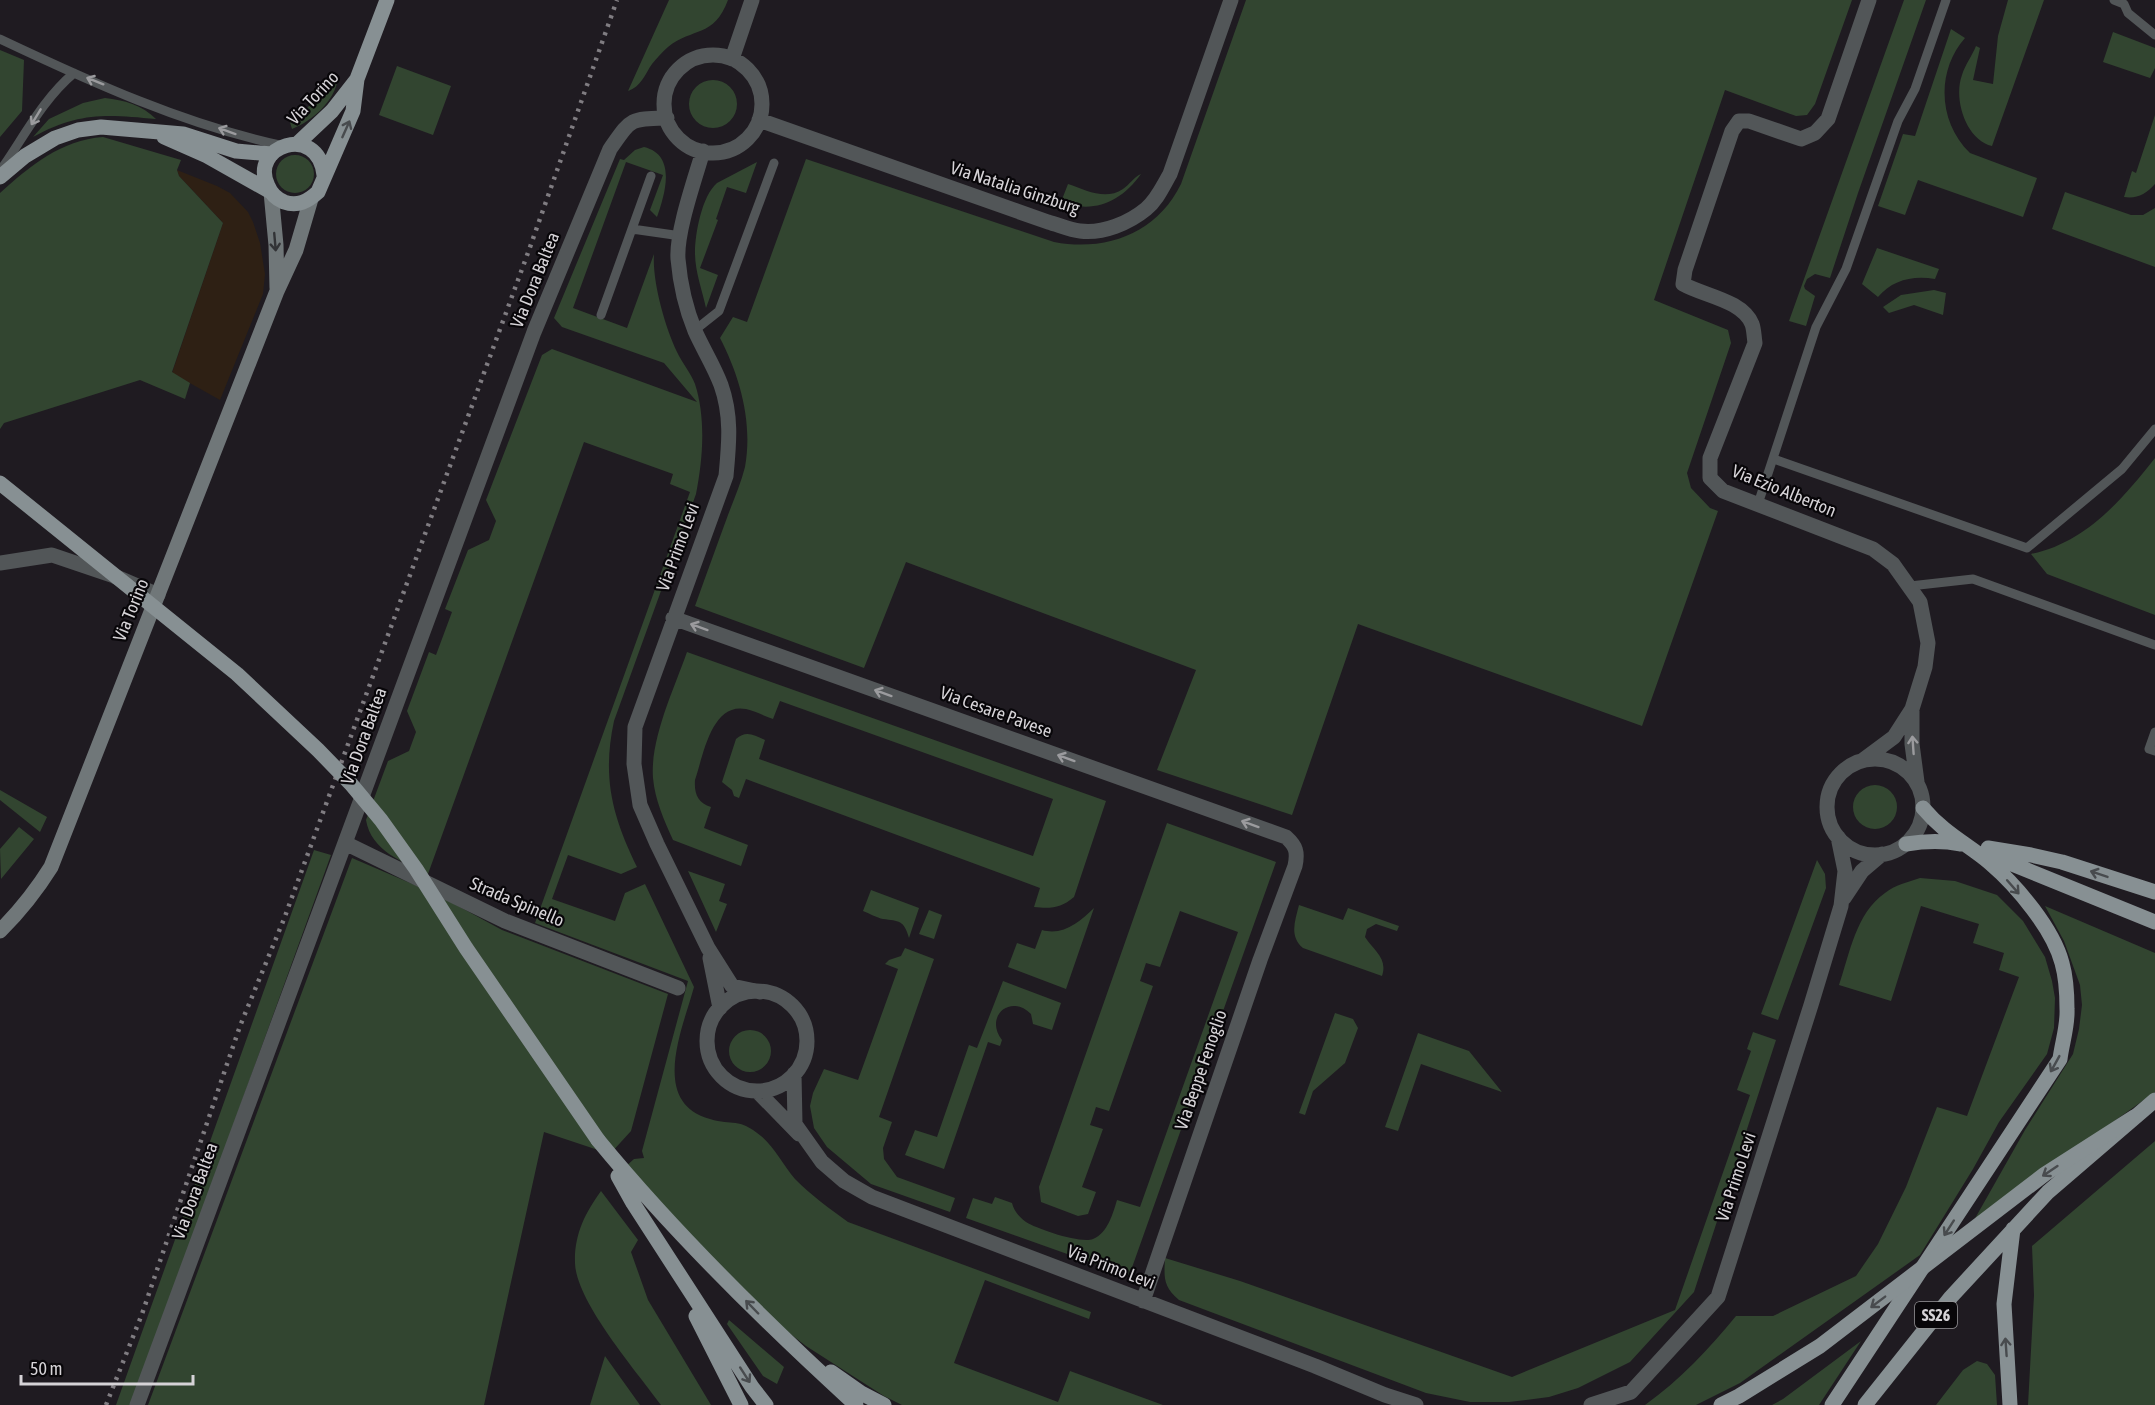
<svg xmlns="http://www.w3.org/2000/svg" width="2155" height="1405" font-family="'Asap Condensed',sans-serif">
  <rect width="100%" height="100%" fill="#1f1b21"/>
  <path fill="#2e2014" d="M 177,170 L 217,186 L 230,193 L 248,212 L 253,222 L 260,243 L 265,274 L 263,294 L 220,400 L 172,373 L 223,223 L 179,176 Z"/>
  <path fill="#324530" d="M 669,0 L 728,0 C 714,38 693,27 668,47 C 662,52 657,58 652,64 C 645,74 641,87 628,91 Z
    M 1246,0 L 1852,0 L 1815,104 L 1807,115 L 1796,116 L 1725,90 L 1654,300 L 1728,330 L 1731,343 L 1687,473 L 1691,488 L 1710,508 L 1718,511 L 1642,726 L 1358,624 L 1292,815 L 1157,770 L 1196,670 L 906,562 L 864,668 L 695,606 C 706,575 717,545 728,515 C 734,499 741,483 745,467 C 753,422 740,377 720,338 L 733,317 L 747,322 L 806,159 L 1054,242 C 1107,252 1157,233 1181,184 Z
    M 1904,0 L 1926,0 L 1858,193 L 1830,278 L 1815,274 L 1807,279 L 1804,286 L 1805,289 L 1815,296 L 1806,326 L 1789,321 Z
    M 2008,0 L 2044,0 L 1992,146 C 1966,140 1953,99 1962,75 C 1965,65 1972,56 1976,46 L 1980,48 L 1973,80 L 1993,84 L 1998,36 Z
    M 1951,29 L 1965,38 C 1936,71 1938,122 1970,153 L 2037,178 L 2023,217 L 1918,180 L 1905,215 L 1878,206 L 1903,134 L 1915,136 Z
    M 2113,32 L 2155,48 L 2155,68 L 2150,78 L 2103,62 Z
    M 0,50 L 24,60 L 22,111 L 0,137 Z
    M 397,66 L 451,86 L 433,135 L 379,115 Z
    M 328,76 L 338,79 C 334,102 312,121 292,129 L 289,119 C 306,111 325,95 328,76 Z
    M689 104a24 24 0 1 1 48 0a24 24 0 1 1-48 0Z
    M 105,98 C 124,100 142,105 156,119 C 106,114 78,112 33,137 L 49,119 L 83,103 Z
    M 2155,115 L 2155,184 C 2146,194 2137,199 2124,197 L 2132,171 L 2136,173 Z
    M 103,137 L 181,160 L 177,170 L 179,176 L 223,223 L 172,372 L 190,383 L 185,399 L 140,380 L 4,423 L 0,429 L 0,193 C 30,166 61,140 103,137 Z
    M 644,147 C 677,155 665,194 657,217 L 650,210 L 663,175 L 626,162 L 573,308 L 627,328 L 654,254 C 652,281 665,327 677,352 C 682,363 691,373 695,384 C 706,418 703,459 696,494 L 614,721 C 602,777 612,816 637,867 L 621,874 L 568,855 L 552,899 L 615,921 L 625,893 L 645,884 L 694,987 C 683,1028 649,1102 710,1119 C 733,1126 738,1117 761,1136 C 775,1148 783,1165 795,1179 C 811,1195 830,1209 848,1222 L 1091,1312 L 1089,1319 L 985,1280 L 954,1363 L 1058,1402 L 1070,1371 L 1163,1405 L 902,1405 L 884,1396 L 806,1346 L 766,1315 L 624,1168 L 634,1159 L 644,1158 L 642,1151 L 688,981 L 535,923 L 690,492 L 670,484 L 673,474 L 584,442 L 428,874 C 403,862 371,851 366,820 L 388,761 L 409,751 L 416,732 L 407,711 L 429,652 L 436,655 L 452,612 L 445,609 L 468,550 L 489,540 L 496,521 L 486,500 L 542,355 L 552,349 L 697,402 L 664,363 L 562,327 L 554,318 L 620,159 L 624,160 L 635,150 Z
    M276 174a19 19 0 1 1 38 0a19 19 0 1 1-38 0Z
    M 757,162 L 746,193 L 727,187 L 716,219 L 718,220 L 700,268 L 718,275 L 706,308 C 702,290 695,271 695,253 C 695,233 702,196 717,183 Z
    M 1141,174 C 1121,202 1094,214 1061,202 L 1068,184 C 1086,190 1105,201 1123,189 C 1129,185 1134,177 1141,174 Z
    M 2065,192 L 2131,215 L 2143,215 L 2155,208 L 2155,267 L 2052,229 Z
    M 1877,248 L 1939,269 L 1935,279 C 1913,275 1892,280 1878,297 L 1862,284 Z
    M 1934,290 L 1946,293 L 1943,315 L 1914,305 L 1889,313 L 1883,307 L 1901,295 Z
    M 2155,458 L 2155,615 L 2047,574 L 2031,554 C 2085,543 2122,500 2155,458 Z
    M 687,652 L 1106,801 L 1074,897 C 1061,908 1051,909 1034,907 L 1040,888 L 746,779 L 739,798 L 734,796 L 732,790 L 722,782 L 736,739 C 746,730 754,735 765,740 L 759,759 L 1033,856 L 1053,799 L 780,701 L 773,719 C 764,716 755,711 746,709 C 711,702 703,757 695,780 C 694,794 698,803 711,807 L 704,828 L 748,845 L 741,866 L 673,840 C 664,820 655,800 653,778 C 650,739 674,689 687,652 Z
    M1853 807a22 22 0 1 1 44 0a22 22 0 1 1-44 0Z
    M 0,790 L 47,817 L 40,832 L 0,800 Z
    M 1167,823 L 1276,862 L 1129,1276 L 966,1218 L 973,1198 L 992,1204 L 995,1197 L 1012,1203 C 1014,1211 1019,1217 1026,1222 C 1037,1229 1081,1244 1093,1239 C 1108,1233 1113,1213 1117,1200 L 1140,1207 L 1238,932 L 1180,911 L 1160,967 L 1146,963 L 1140,981 L 1153,986 L 1109,1111 L 1096,1107 L 1090,1125 L 1103,1129 L 1082,1187 L 1096,1192 L 1088,1214 L 1078,1216 L 1041,1202 L 1039,1187 Z
    M 19,827 L 34,839 L 1,879 L 0,849 Z
    M 314,850 L 331,855 L 132,1405 L 116,1405 Z
    M 352,858 L 438,895 L 502,930 L 668,994 L 631,1131 L 610,1154 L 544,1132 L 484,1405 L 148,1405 Z
    M 1817,860 L 1825,874 L 1826,888 L 1778,1020 L 1761,1014 Z
    M 688,871 L 725,884 L 719,901 L 727,904 L 716,932 Z
    M 1920,878 L 1955,881 L 1997,895 L 2023,921 L 2045,957 L 2052,981 L 2055,998 L 2054,1028 L 2047,1054 L 1999,1122 L 1973,1169 L 1920,1255 L 1740,1383 L 1696,1405 L 1645,1405 C 1680,1380 1709,1349 1736,1316 L 1773,1316 L 1856,1276 L 1878,1244 L 1906,1187 L 1937,1107 L 1967,1116 L 2019,977 L 1999,970 L 2004,953 L 1973,943 L 1979,924 L 1921,906 L 1891,1001 L 1839,985 C 1850,953 1856,913 1885,893 C 1895,885 1908,882 1920,878 Z
    M 871,890 L 919,908 L 909,938 C 904,920 899,921 883,919 C 877,918 869,913 863,911 Z
    M 1299,905 L 1343,920 L 1348,908 L 1399,926 L 1397,931 L 1376,924 L 1367,929 L 1365,937 C 1374,951 1388,958 1382,976 L 1303,948 C 1289,936 1295,921 1299,905 Z
    M 2045,906 L 2155,953 L 2155,1092 L 1973,1222 L 2025,1130 L 2073,1054 L 2079,1029 L 2082,1005 L 2080,985 L 2064,941 Z
    M 1094,908 L 1066,989 L 1008,967 L 1017,943 L 1035,949 L 1042,930 C 1063,936 1080,922 1094,908 Z
    M 929,910 L 942,915 L 934,939 L 919,934 Z
    M 905,948 L 934,959 L 879,1117 L 892,1122 L 883,1148 L 884,1159 L 897,1177 L 955,1198 L 950,1212 L 871,1184 L 827,1147 L 814,1128 L 810,1106 L 813,1093 L 824,1069 L 858,1080 L 898,969 L 885,964 L 889,960 L 901,956 Z
    M 1003,981 L 1061,1003 L 1052,1030 L 1033,1024 L 1031,1014 C 1010,993 984,1017 1002,1040 L 1000,1046 L 988,1042 L 944,1169 L 905,1155 L 915,1130 L 937,1137 L 969,1045 L 977,1048 Z
    M 1335,1013 L 1353,1019 L 1358,1028 L 1345,1063 L 1313,1091 L 1305,1115 L 1299,1113 Z
    M729 1051a21 21 0 1 1 42 0a21 21 0 1 1-42 0Z
    M 1753,1032 L 1776,1040 L 1694,1292 L 1630,1362 L 1578,1388 L 1549,1397 L 1509,1402 L 1470,1402 L 1426,1393 L 1179,1300 C 1163,1286 1164,1278 1165,1258 L 1240,1281 L 1512,1377 L 1675,1310 L 1750,1095 L 1737,1090 L 1751,1051 L 1747,1049 Z
    M 1418,1033 L 1469,1051 L 1502,1092 L 1421,1064 L 1398,1131 L 1385,1127 Z
    M 2155,1141 L 2155,1405 L 2028,1405 L 2034,1295 L 2032,1246 Z
    M 601,1191 L 638,1240 L 631,1252 L 648,1300 L 711,1405 L 661,1405 C 638,1373 576,1302 575,1263 C 574,1235 585,1213 601,1191 Z
    M 729,1320 L 784,1367 L 777,1384 L 763,1376 L 727,1324 Z
    M 1861,1341 L 1819,1405 L 1772,1405 L 1783,1399 Z
    M 605,1356 L 640,1405 L 590,1405 Z
    M 1977,1361 L 1987,1364 L 1995,1375 L 1997,1405 L 1936,1405 L 1963,1370 Z"/>
  <g fill="none" stroke-linecap="round" stroke-linejoin="round">
    <path stroke="#525658" stroke-width="9" d="M 2114,0 L 2124,4 L 2128,13 L 2155,35
      M 0,39 C 91,82 185,125 284,146
      M 0,171 C 24,137 42,100 74,73
      M 632,229 L 681,236
      M 601,315 L 651,176
      M 695,330 L 719,311 L 774,163
      M 1774,459 L 2027,548 L 2122,469 L 2155,429
      M 1758,504 L 1816,327 L 1846,269 L 1898,121 L 1915,89 L 1946,0
      M 1910,586 L 1973,579 L 2155,645
      M 2155,732 L 2149,749 L 2155,751"/>
    <path stroke="#525658" stroke-width="15" d="M664 104a49 49 0 1 1 98 0a49 49 0 1 1-98 0Z
      M 732,59 L 752,0
      M 759,120 L 1048,222 C 1059,225 1070,230 1080,231 C 1103,234 1129,223 1146,209 C 1157,200 1163,186 1170,174 L 1231,0
      M 703,151 C 695,179 676,232 678,259 C 680,282 686,309 695,331 C 703,349 714,366 721,385 C 732,416 729,444 726,476 L 635,727 L 634,764 L 640,805 L 657,844 L 708,948 L 732,986 L 760,992
      M 0,563 L 52,555 L 114,576 L 158,595
      M 673,618 L 1286,837 C 1296,846 1298,852 1295,866 L 1260,960 L 1143,1301
      M 1912,709 L 1912,744 L 1917,782
      M1827 807a48 48 0 1 1 96 0a48 48 0 1 1-96 0Z
      M 1863,760 L 1894,737 L 1912,709 L 1925,667 L 1928,643 L 1920,602 L 1893,564 L 1873,549 L 1723,491 L 1710,478 L 1710,458 L 1755,343 C 1754,337 1754,329 1752,324 C 1742,300 1704,296 1683,284 L 1685,270 L 1732,131 L 1739,121 L 1749,121 L 1801,139 L 1815,133 L 1828,119 L 1869,0
      M 345,843 L 505,921 L 678,988
      M 1844,898 L 1862,871 L 1882,854
      M 710,958 L 720,1008
      M707 1041a50 50 0 1 1 100 0a50 50 0 1 1-100 0Z
      M 794,1074 L 795,1124 L 822,1162 L 844,1181 L 872,1197 L 1315,1366 L 1385,1395 L 1416,1405
      M 757,1091 L 799,1134
      M 137,1405 L 534,332 L 610,149 C 632,118 629,119 667,118
      M 1591,1405 L 1631,1392 L 1718,1297 L 1811,1005 L 1841,906 L 1845,871 L 1838,837"/>
    <path stroke="#707779" stroke-width="15" d="M 271,192 L 276,245 L 277,288
      M 0,931 C 20,911 36,891 51,867 L 277,291 L 296,250 L 311,199"/>
    <path stroke="#879093" stroke-width="15" d="M 164,137 L 207,156 L 271,192
      M 297,144 L 332,111 L 357,79
      M 324,175 C 318,122 248,146 268,186 C 271,194 277,199 284,202 C 298,207 308,201 318,192 L 353,111 L 357,79 L 387,0
      M 0,177 L 25,156 L 55,138 L 78,130 L 101,127 L 183,134 L 236,151 L 272,154
      M 1906,844 C 1925,841 1941,840 1960,844
      M 1988,848 L 2031,855 L 2062,862 L 2155,892
      M 1985,853 L 2155,922
      M 598,1140 C 676,1235 765,1322 856,1405
      M 618,1176 L 633,1203 L 752,1387 L 766,1405
      M 696,1316 L 741,1405
      M 831,1372 L 861,1393 L 884,1405
      M 1832,1405 L 2060,1059 C 2062,1043 2068,1025 2067,1009 C 2067,995 2066,977 2062,963 C 2053,929 2017,886 1990,863 C 1966,843 1945,834 1923,808
      M 1865,1405 L 1951,1297 L 2048,1192 L 2155,1100
      M 2010,1405 L 2004,1304 L 2013,1229"/>
    <path stroke="#807d82" stroke-width="4.5" stroke-dasharray="3 6" stroke-linecap="butt" d="M 106,1405 L 142,1314 L 240,1026 L 284,919 L 529,250 L 617,0"/>
    <path stroke="#879093" stroke-width="15" d="M 0,483 L 237,674 L 318,750 L 351,784 L 381,820 L 416,869 L 466,948 L 598,1140
      M 1721,1405 L 1739,1396 L 1820,1346 L 2045,1174 L 2134,1117"/>
  </g>
  <defs><path id="oneway-shaft" d="M-6 0H5M1.5-3L5.5 0L1.5 3" fill="none" stroke-width="1.6" stroke-linecap="round" stroke-linejoin="round" transform="scale(1.5)"/></defs>
  <g stroke="#9b9b9e">
    <use href="#oneway-shaft" transform="translate(95 81) rotate(-158)"/>
    <use href="#oneway-shaft" transform="translate(36 117) rotate(121)"/>
    <use href="#oneway-shaft" transform="translate(227 131) rotate(-160)"/>
    <use href="#oneway-shaft" transform="translate(699 627) rotate(-160)"/>
    <use href="#oneway-shaft" transform="translate(883 693) rotate(-160)"/>
    <use href="#oneway-shaft" transform="translate(1913 745) rotate(-94)"/>
    <use href="#oneway-shaft" transform="translate(1066 758) rotate(-160)"/>
    <use href="#oneway-shaft" transform="translate(1250 824) rotate(-160)"/>
  </g>
  <g stroke="#484b4e">
    <use href="#oneway-shaft" transform="translate(346 129) rotate(-66)"/>
    <use href="#oneway-shaft" transform="translate(2099 874) rotate(-161)"/>
    <use href="#oneway-shaft" transform="translate(2013 887) rotate(49)"/>
    <use href="#oneway-shaft" transform="translate(2055 1064) rotate(119)"/>
    <use href="#oneway-shaft" transform="translate(2050 1171) rotate(146)"/>
    <use href="#oneway-shaft" transform="translate(1949 1228) rotate(123)"/>
    <use href="#oneway-shaft" transform="translate(1878 1302) rotate(143)"/>
    <use href="#oneway-shaft" transform="translate(752 1307) rotate(-134)"/>
    <use href="#oneway-shaft" transform="translate(2006 1347) rotate(-94)"/>
    <use href="#oneway-shaft" transform="translate(745 1375) rotate(57)"/>
  </g>
  <use stroke="#323336" href="#oneway-shaft" transform="translate(275 242) rotate(85)"/>
  <g text-anchor="middle" stroke-width="4.5" stroke-linejoin="round" paint-order="stroke">
    <rect fill="#080609" stroke="#989699" stroke-width="1.5" x="1915" y="1302" width="42" height="26" rx="4.5"/>
    <g font-size="16" font-weight="bold" fill="#d6d3d7">
      <text x="1936" y="1321">SS26</text>
    </g>
    <g font-size="18" fill="#d6d3d7" stroke="#080609">
      <text transform="translate(313 98) rotate(-47)" y="6">Via Torino</text>
      <text transform="translate(1015 188) rotate(18)" y="6">Via Natalia Ginzburg</text>
      <text transform="translate(535 280) rotate(-68)" y="6">Via Dora Baltea</text>
      <text transform="translate(1784 491) rotate(22)" y="6">Via Ezio Alberton</text>
      <text transform="translate(678 547) rotate(-70)" y="6">Via Primo Levi</text>
      <text transform="translate(131 610) rotate(-68)" y="6">Via Torino</text>
      <text transform="translate(996 712) rotate(20)" y="6">Via Cesare Pavese</text>
      <text transform="translate(364 736) rotate(-70)" y="6">Via Dora Baltea</text>
      <text transform="translate(517 902) rotate(23)" y="6">Strada Spinello</text>
      <text transform="translate(1201 1070) rotate(-71)" y="6">Via Beppe Fenoglio</text>
      <text transform="translate(1736 1177) rotate(-72)" y="6">Via Primo Levi</text>
      <text transform="translate(195 1191) rotate(-70)" y="6">Via Dora Baltea</text>
      <text transform="translate(1111 1267) rotate(21)" y="6">Via Primo Levi</text>
    </g>
  </g>
  <path d="M21 1375v9h172v-9" fill="none" stroke="#d6d3d7" stroke-width="3"/>
  <text x="30" y="1375" font-size="18" fill="#d6d3d7" stroke="#080609" stroke-width="4.5" paint-order="stroke">50 m</text>
</svg>
